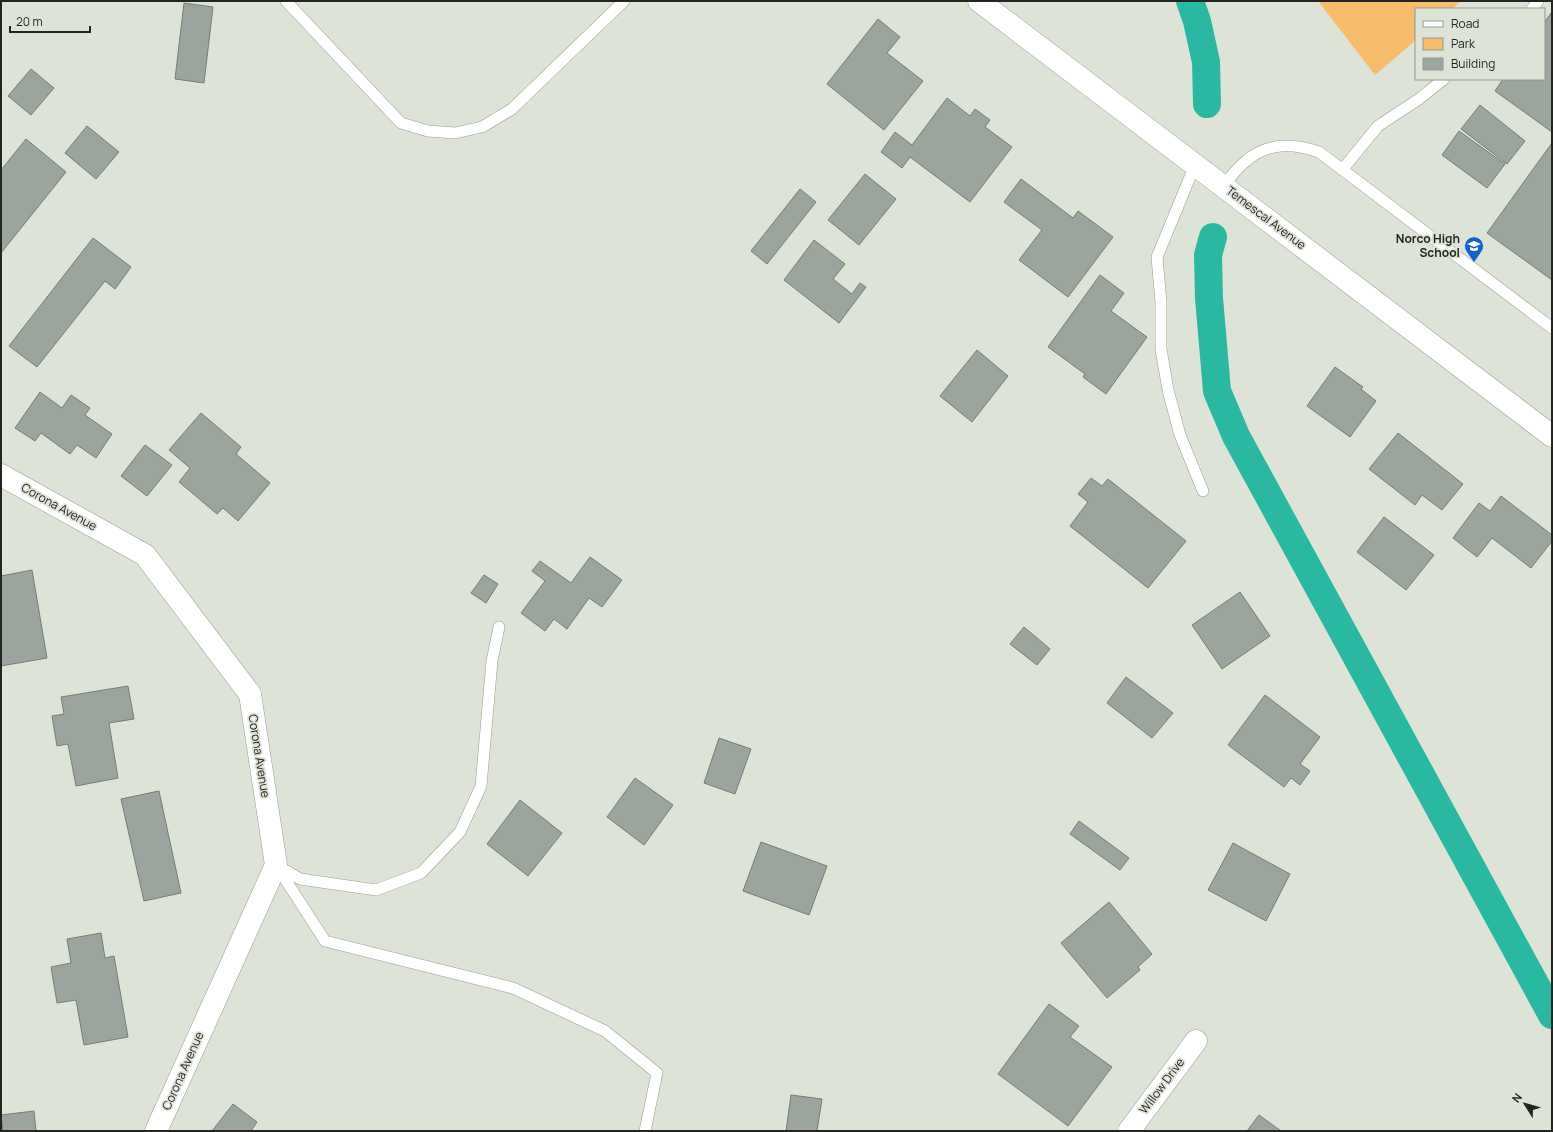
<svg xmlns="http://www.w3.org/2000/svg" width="1553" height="1132" font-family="Manrope,sans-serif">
  <rect width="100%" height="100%" fill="#dee3d7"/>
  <path fill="#f7bd6b" d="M 1318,1 L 1461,1 L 1452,9 L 1416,9 L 1416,40 L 1375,75 Z"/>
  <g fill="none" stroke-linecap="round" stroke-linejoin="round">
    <path stroke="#29b9a2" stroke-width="28" d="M 1190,1 L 1197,21 L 1206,62 L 1207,104
      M 1213,237 L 1208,255 L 1209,298 L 1217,391 L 1236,436 L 1552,1015"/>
  </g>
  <path fill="#9ba59d" stroke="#747e76" d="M 184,3 L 213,7 L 204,83 L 175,79 Z
    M 1551,13 L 1552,14 L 1552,132 L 1495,91 L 1503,79 L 1544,79 L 1544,23 Z
    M 878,19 L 900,37 L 887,53 L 923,81 L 884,130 L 827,84 Z
    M 31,69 L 54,88 L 31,115 L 8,96 Z
    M 947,98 L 970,116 L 975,109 L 990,120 L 985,127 L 1012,147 L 970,202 L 910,157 L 902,168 L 881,152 L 895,132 L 912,145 Z
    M 1480,105 L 1525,141 L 1507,164 L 1461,129 Z
    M 87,126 L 119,152 L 96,179 L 65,153 Z
    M 1459,131 L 1505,164 L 1487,188 L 1442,155 Z
    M 26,139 L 66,172 L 1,253 L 1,170 Z
    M 1552,143 L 1552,280 L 1487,233 Z
    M 865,174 L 896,199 L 859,245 L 828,220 Z
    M 1021,179 L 1073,218 L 1078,211 L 1113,237 L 1068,297 L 1019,260 L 1042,230 L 1004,202 Z
    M 800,189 L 816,202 L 767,264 L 751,251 Z
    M 93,238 L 131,267 L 115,289 L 105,281 L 37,367 L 9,346 Z
    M 814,240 L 845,264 L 833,279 L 852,294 L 860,283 L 866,287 L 839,323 L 784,280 Z
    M 1100,275 L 1124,293 L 1111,311 L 1147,337 L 1106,394 L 1083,377 L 1085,374 L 1048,347 Z
    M 977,350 L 1008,376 L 972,422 L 940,396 Z
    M 1335,367 L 1363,387 L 1361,389 L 1376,401 L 1350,437 L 1307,406 Z
    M 40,392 L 62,408 L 71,395 L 90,408 L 85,415 L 112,434 L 96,458 L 77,445 L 70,454 L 41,433 L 35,441 L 15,428 Z
    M 201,413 L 241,447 L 236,454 L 270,483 L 238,521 L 223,508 L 217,514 L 179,482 L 190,468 L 169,450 Z
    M 1398,433 L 1463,484 L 1442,510 L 1422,495 L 1415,505 L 1369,469 Z
    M 145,445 L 172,465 L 147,496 L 121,476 Z
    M 1091,478 L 1102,486 L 1108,479 L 1186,541 L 1148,588 L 1070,526 L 1088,502 L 1078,494 Z
    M 1501,496 L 1552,535 L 1552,541 L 1531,568 L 1492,538 L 1477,557 L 1453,538 L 1479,503 L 1490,511 Z
    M 1384,517 L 1434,555 L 1406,590 L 1357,552 Z
    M 590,557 L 622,580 L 602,607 L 589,598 L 567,629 L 554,619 L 545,631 L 521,613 L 545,581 L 532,571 L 540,561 L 571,583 Z
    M 32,570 L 47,658 L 1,666 L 1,576 Z
    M 484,575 L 498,584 L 486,603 L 471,593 Z
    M 1240,592 L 1270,636 L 1222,669 L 1192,625 Z
    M 1024,627 L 1050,649 L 1037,665 L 1010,644 Z
    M 1126,677 L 1173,713 L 1152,738 L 1107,703 Z
    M 128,686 L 134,719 L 109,723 L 118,778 L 76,786 L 68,744 L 57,746 L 52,716 L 64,714 L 61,697 Z
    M 1265,695 L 1320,737 L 1300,764 L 1310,771 L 1300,785 L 1291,778 L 1284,787 L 1228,745 Z
    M 719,738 L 751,749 L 735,794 L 704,783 Z
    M 635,778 L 673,805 L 644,845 L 607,817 Z
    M 159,791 L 181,893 L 144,901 L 121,799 Z
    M 520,800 L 562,833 L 528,876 L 487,844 Z
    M 1079,821 L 1129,858 L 1120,870 L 1070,834 Z
    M 761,842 L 827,866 L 809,915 L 743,891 Z
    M 1233,843 L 1290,874 L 1266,921 L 1208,890 Z
    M 1109,902 L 1152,954 L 1138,967 L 1140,970 L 1107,998 L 1061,943 Z
    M 101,933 L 105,958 L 114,956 L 128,1037 L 84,1045 L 76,1000 L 57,1003 L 51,967 L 71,963 L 67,939 Z
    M 1049,1004 L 1079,1026 L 1070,1037 L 1112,1067 L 1068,1126 L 998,1074 Z
    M 791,1095 L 822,1099 L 817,1131 L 786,1131 Z
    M 233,1104 L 257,1122 L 251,1131 L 212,1131 Z
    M 34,1111 L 36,1131 L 3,1131 L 1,1115 Z
    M 1259,1115 L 1281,1131 L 1247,1131 Z"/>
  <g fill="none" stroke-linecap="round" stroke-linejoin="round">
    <defs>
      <path id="service" d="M 286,1 L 401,123 L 428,131 L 455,133 L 482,127 L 512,109 L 624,1
        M 1532,9 L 1538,1
        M 1195,165 L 1157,257 L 1161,303 L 1161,349 L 1168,390 L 1180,435 L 1203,491
        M 1342,170 L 1378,126 L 1419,99 L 1444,79
        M 1223,186 C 1230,178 1237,168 1246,161 C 1268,142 1293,143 1319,152 L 1552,328
        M 276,865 L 325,941 L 513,988 L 605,1031 L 657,1073 L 645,1131
        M 278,866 L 300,879 L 376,890 L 421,873 L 460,832 L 481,786 L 492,661 L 499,627"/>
      <path id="minor" d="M 979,1 L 1552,436
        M 1,475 L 145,555 L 250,694 L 276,865 L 156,1131
        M 1129,1131 L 1196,1041"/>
    </defs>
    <use href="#service" stroke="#989d92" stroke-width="12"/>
    <use href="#minor" stroke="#989d92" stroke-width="23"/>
    <use href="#service" stroke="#fff" stroke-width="11"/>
    <use href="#minor" stroke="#fff" stroke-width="22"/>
  </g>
  <defs>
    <symbol id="school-pin" viewBox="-11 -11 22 30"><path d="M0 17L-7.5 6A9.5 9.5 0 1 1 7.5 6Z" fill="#1063cd" stroke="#dee3d7"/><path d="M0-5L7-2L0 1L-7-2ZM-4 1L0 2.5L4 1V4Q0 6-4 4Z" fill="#fff"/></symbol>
  </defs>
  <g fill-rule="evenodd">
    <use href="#school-pin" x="1463" y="235" width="22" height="30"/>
  </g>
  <g text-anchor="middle" stroke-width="3.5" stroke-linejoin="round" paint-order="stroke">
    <g font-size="12" fill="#232521" stroke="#dee3d7">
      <text transform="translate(1266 218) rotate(37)" y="4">Temescal Avenue</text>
      <text transform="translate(59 507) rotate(29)" y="4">Corona Avenue</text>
      <text transform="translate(259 756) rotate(81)" y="4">Corona Avenue</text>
      <text transform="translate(183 1071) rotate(-66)" y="4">Corona Avenue</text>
      <text transform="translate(1162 1086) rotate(-53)" y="4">Willow Drive</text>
    </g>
    <g font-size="12" font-weight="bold" fill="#232521" stroke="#dee3d7" text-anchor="end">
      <text x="1460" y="243">Norco High<tspan x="1460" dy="14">School</tspan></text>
    </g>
  </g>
  <rect width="1553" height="1132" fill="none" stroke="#232521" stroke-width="4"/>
  <rect x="1415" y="8" width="130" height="72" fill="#dee3d7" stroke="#93978e"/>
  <rect x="1423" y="21" width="20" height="6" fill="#ffffff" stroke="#93978e"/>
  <text x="1451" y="28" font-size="12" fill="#232521">Road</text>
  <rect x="1423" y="38" width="20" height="12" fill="#f7bd6b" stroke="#93978e"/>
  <text x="1451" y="48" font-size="12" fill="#232521">Park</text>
  <rect x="1423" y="58" width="20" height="12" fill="#9ba59d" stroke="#93978e"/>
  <text x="1451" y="68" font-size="12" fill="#232521">Building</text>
  <g transform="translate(1525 1104) rotate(307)" stroke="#dee3d7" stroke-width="3" paint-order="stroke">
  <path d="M0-3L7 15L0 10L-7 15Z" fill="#232521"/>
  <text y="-6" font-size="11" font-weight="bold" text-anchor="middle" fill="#232521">N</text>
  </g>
  <path d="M10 26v6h80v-6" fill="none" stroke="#232521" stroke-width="2"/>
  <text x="16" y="26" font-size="12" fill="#232521" stroke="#dee3d7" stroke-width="3" paint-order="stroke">20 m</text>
</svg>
